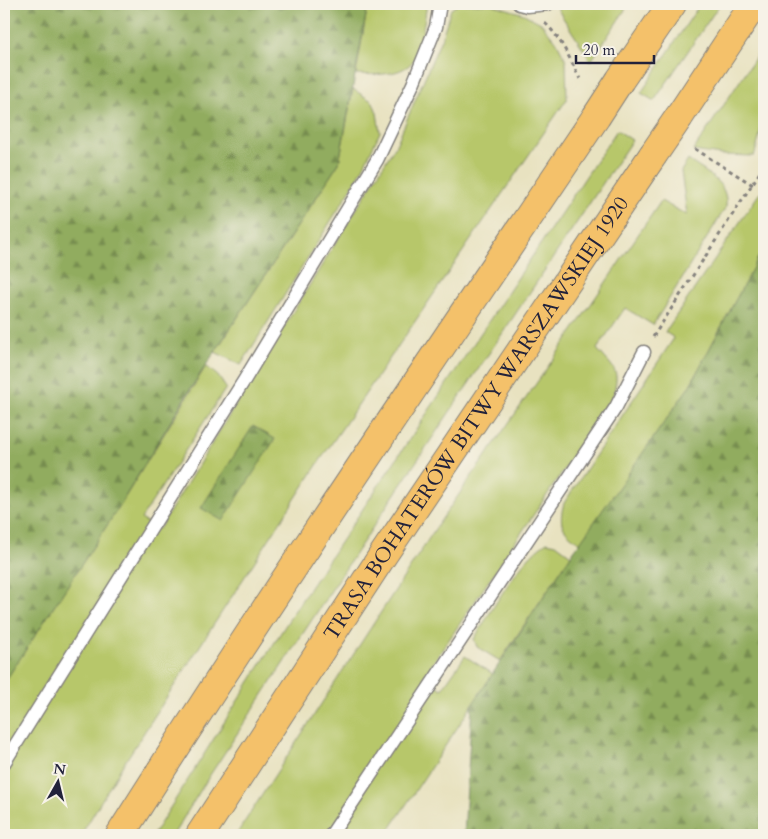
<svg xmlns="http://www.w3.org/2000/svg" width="768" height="839" font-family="Cardo,serif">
  <defs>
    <pattern id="forest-firs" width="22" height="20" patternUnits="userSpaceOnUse" patternTransform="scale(1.25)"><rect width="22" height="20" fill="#91ac5e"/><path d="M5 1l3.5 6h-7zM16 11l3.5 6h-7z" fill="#768c4f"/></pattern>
  </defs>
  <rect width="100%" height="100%" fill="#f7f3e8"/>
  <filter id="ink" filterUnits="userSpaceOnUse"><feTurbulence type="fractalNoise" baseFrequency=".02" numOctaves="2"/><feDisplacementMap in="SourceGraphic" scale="10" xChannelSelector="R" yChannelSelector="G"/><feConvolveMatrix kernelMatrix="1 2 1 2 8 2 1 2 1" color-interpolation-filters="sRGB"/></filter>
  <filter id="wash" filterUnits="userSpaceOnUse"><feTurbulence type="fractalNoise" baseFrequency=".0096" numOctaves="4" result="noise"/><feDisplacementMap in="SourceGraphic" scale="20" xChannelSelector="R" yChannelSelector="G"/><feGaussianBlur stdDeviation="1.12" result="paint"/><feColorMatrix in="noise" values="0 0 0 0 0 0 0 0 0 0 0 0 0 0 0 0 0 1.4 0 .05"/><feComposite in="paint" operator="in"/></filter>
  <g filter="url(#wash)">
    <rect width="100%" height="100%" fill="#e8e2c0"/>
    <path fill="#b7c76a" stroke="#6c7452" d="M 368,4 L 427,4 C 425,16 421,48 416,57 C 405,77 374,75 356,74 Z
      M 459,4 L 491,4 L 524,14 L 541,23 L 556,41 L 566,60 L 567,99 L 319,462 L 119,771 L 81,835 L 4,835 L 4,683 L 119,507 L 206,366 L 218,376 L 226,388 L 141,519 L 159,529 L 396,145 L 442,37 L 451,9 Z
      M 558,4 L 629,4 L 591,61 L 558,10 Z
      M 700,4 L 720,4 L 654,101 L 641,93 Z
      M 764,45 C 764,84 767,118 754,156 L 721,155 L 693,151 Z
      M 353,89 L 373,102 L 377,113 L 380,132 L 359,176 L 241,365 L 215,352 L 339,163 Z
      M 617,130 L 632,140 L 390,501 L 210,775 L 173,835 L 153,835 L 297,607 Z
      M 688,160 C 706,173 729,182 726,207 L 653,325 L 625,308 L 597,349 C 615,370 621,369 612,399 L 423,678 L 442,689 L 465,656 L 493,674 L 386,835 L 236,835 L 437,526 L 570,335 L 661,201 L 687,215 L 681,171 Z
      M 764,189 L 764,247 L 689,387 L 580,543 C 562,530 558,525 564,503 L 674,338 L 665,332 L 759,194 Z
      M 547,542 L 556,544 L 571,555 L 500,661 L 477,647 L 474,639 C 491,612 520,558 547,542 Z"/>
    <path fill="url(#forest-firs)" stroke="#5a674c" d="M 4,4 L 368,4 L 339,163 L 189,391 L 119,507 L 4,683 Z
      M 764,247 L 764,835 L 464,835 L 472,705 L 571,555 L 689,387 Z
      M 253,426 L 275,439 L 223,521 L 201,508 Z"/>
  </g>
  <g filter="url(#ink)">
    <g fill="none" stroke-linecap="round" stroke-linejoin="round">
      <defs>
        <path id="lane" d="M 519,4 L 527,6 L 548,4
          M 4,763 L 245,379 L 377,160 L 413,84 L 436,27 L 440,4
          M 331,835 L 616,407 L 644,352"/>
        <g id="highway">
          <path d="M 620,80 L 672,4"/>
          <path d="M 679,117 L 754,4"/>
          <path d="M 120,835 C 273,592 436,355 596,117"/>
          <path id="s1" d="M 200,835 L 383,555 L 653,155"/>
        </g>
      </defs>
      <use href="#lane" stroke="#85827e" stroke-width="15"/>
      <use href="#highway" stroke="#85827e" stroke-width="30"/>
      <path stroke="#85827e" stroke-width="3" stroke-dasharray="4 4" stroke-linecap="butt" d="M 545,23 C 561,38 570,59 580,79
        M 695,149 L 753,185
        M 653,337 L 764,166"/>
      <use href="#lane" stroke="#fff" stroke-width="12"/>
      <use href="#highway" stroke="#f4c16a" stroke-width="28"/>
      <defs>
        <path id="highway-bridge" d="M 596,117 L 620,80
          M 653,155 L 679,117"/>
      </defs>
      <use href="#highway-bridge" stroke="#85827e" stroke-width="30" stroke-linecap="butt"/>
      <use href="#highway-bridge" stroke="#f4c16a" stroke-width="28"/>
    </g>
  </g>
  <g text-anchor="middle" stroke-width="5" stroke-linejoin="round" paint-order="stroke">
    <g font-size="21" fill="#22223b" stroke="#f7f3e8">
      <text dy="7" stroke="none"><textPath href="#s1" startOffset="500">TRASA BOHATERÓW BITWY WARSZAWSKIEJ 1920</textPath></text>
    </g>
  </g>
  <rect width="768" height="839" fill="none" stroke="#f7f3e8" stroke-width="20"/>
  <g transform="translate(58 782) rotate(8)" stroke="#f7f3e8" stroke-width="4" paint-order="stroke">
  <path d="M0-4L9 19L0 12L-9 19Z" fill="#22223b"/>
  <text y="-8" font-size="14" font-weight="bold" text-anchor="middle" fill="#22223b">N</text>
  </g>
  <path d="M576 55v8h78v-8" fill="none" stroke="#22223b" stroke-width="2.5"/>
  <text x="583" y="55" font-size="15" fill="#22223b" stroke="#f7f3e8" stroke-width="4" paint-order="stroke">20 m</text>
</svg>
